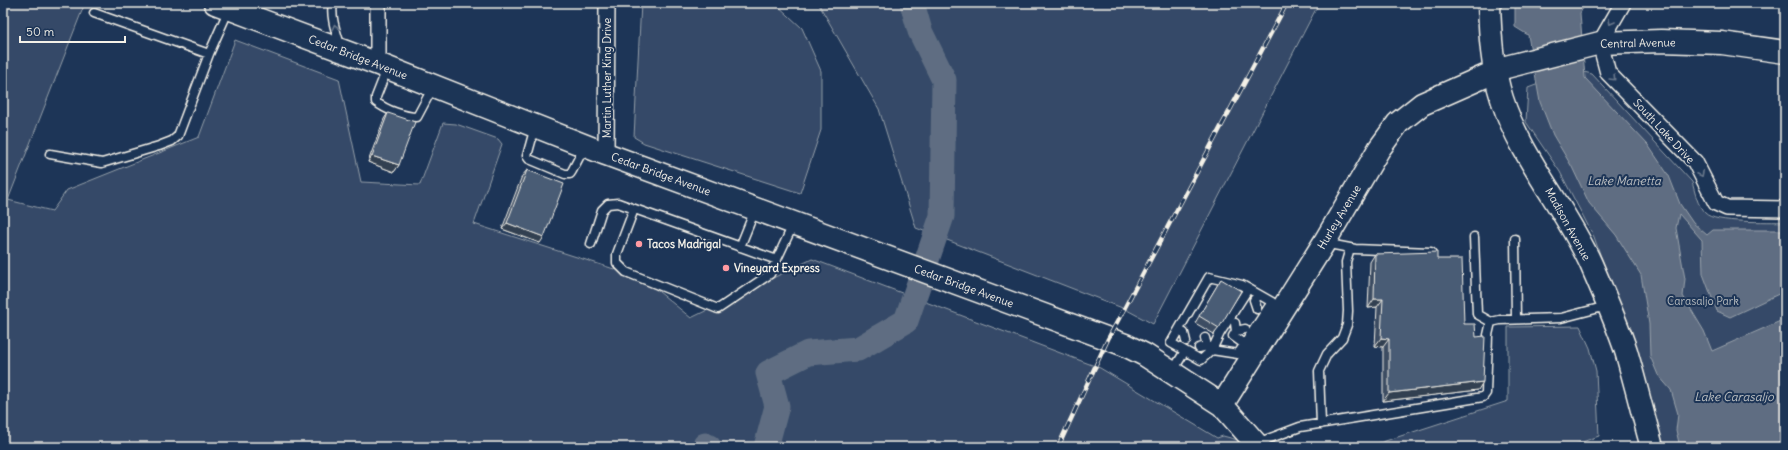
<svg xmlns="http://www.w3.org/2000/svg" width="1788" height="450" font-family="Delius,sans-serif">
  <rect width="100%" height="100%" fill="#1d3557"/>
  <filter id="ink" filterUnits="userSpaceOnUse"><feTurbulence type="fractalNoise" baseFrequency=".025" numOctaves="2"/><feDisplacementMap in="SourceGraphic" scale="8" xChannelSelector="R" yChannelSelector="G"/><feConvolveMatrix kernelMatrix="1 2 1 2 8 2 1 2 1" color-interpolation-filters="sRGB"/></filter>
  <g filter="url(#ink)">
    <path fill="#354a67" stroke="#949ea8" d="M 3,3 L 85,3 L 8,200 L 52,211 L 67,190 L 199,137 L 235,40 L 339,79 L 361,182 L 420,185 L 443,123 L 456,124 L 498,139 L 502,144 L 474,224 L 642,278 L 691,318 L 812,259 L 1100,368 L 1217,438 L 1223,436 L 1264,447 L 3,447 Z
      M 641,3 L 775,3 L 802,28 L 821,71 L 821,130 L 800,193 L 644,143 L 634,137 Z
      M 818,3 L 1319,3 L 1153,324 L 1125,309 L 916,228 L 879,109 Z
      M 1576,70 L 1592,74 L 1692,182 C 1695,192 1697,205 1705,213 C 1715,224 1769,221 1785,222 L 1785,447 L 1659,447 L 1623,319 L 1594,237 L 1560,172 L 1526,122 L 1528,88 Z
      M 1580,326 L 1590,348 L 1596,371 L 1599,436 L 1574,445 L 1574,447 L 1367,447 L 1508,401 L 1508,327 Z"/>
    <path fill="#5e6d82" stroke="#9aa2ab" d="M 1515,3 L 1586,3 L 1580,13 L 1585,78 L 1648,145 L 1669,176 L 1680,204 L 1693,223 L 1707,235 L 1713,230 L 1785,230 L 1785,291 L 1730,317 L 1717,311 L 1703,274 L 1702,240 L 1679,214 L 1676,228 L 1685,279 L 1683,296 L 1704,331 L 1712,351 L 1785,319 L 1785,447 L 1680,447 L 1676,430 L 1678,414 L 1671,390 L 1658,375 L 1650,356 L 1649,324 L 1641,275 L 1616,235 L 1589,203 L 1572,167 L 1553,135 L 1540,102 L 1528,35 L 1515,27 Z"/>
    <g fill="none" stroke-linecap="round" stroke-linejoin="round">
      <path stroke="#5e6d82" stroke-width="25" d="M 704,447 L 705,445 L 709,447
        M 766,447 L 777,406 L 768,373 L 808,353 L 858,349 L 906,321 L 942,216 L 944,80 L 920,31 L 912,3"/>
      <defs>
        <path id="service" d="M 333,3 C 330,18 337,34 341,48
          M 94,13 L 209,54 L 229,9
          M 387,69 L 376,97 L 376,102 C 386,110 405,117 417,117 L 433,87
          M 535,127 L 527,156 L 529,159 L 565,174 L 570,174 L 572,171 L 585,146
          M 50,154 L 102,163 L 159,146 L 172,141 L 178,136 L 209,54
          M 634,209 L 617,254 L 617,263 L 626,272 L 718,309 L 770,274 L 793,225
          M 1474,237 L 1477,314 L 1491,322
          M 1515,239 L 1516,319
          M 1324,243 L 1355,249 L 1431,252
          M 591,244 L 602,210 L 608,204 L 618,203 L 777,260
          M 740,247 L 755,210
          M 1209,277 L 1242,285 L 1272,302 L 1238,354 L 1212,350 L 1201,360 L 1171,343 Z
          M 1257,309 L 1254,300 L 1258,294
          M 1235,323 L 1236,331 L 1245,329
          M 1179,330 L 1184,333 L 1186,341
          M 1236,331 L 1233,336 L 1244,344
          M 1207,346 L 1212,350 L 1220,333 L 1248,289
          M 1199,348 L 1207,346 L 1205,338
          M 1172,372 L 1185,351
          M 1321,424 L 1319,371 L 1327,354 L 1342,338 L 1347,325 L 1348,311 L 1346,262 L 1350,248
          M 1257,443 L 1300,427 L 1483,397 L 1486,393 L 1488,335 L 1491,322 L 1500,320 L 1561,318 L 1607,306"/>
        <path id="minor" d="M 378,3 L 378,64
          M 1623,3 L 1600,43 L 1608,73 L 1695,162 L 1716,203 L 1727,208 L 1785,209
          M 606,154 L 607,3"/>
        <path id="primary" d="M 215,3 L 378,64 L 606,154 L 1125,345 L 1145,355 L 1222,405 L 1259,447
          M 1222,405 L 1324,243 L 1379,149 L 1398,123 L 1422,104 L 1506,67 L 1600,43 L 1661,41 L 1722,43 L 1785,52"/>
        <path id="trunk" d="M 1489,3 C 1490,35 1492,68 1502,99 C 1521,158 1565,207 1591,264 C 1603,292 1616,321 1626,351 C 1635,382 1643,415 1652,447"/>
      </defs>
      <use href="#service" stroke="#f4f1e8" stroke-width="11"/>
      <use href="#minor" stroke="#f4f1e8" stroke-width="18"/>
      <use href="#primary" stroke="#f4f1e8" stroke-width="25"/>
      <use href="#trunk" stroke="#f4f1e8" stroke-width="25"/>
      <use href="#service" stroke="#1d3557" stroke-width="8"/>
      <use href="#minor" stroke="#1d3557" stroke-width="15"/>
      <use href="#primary" stroke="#1d3557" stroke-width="22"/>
      <use href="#trunk" stroke="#1d3557" stroke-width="22"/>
      <defs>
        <path id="rail" d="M 1058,447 L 1108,339 L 1287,3"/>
      </defs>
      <use href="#rail" stroke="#f4f1e8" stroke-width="4.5"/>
      <use href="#rail" stroke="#1d3557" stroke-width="3" stroke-dasharray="9" stroke-linecap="butt"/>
    </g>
    <path fill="#3e4e64" stroke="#f4f1e8" d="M 388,113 L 399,165 L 394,172 L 368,162 L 384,119 Z
      M 527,170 L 540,243 L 502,229 L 522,176 Z
      M 1375,254 L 1437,259 L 1464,324 L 1478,390 L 1383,401 L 1383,347 L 1375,346 L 1377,307 L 1368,308 L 1370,262 Z
      M 1221,279 L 1219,328 L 1214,334 L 1195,323 Z"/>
    <path fill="#324051" stroke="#f4f1e8" d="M 372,156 L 399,165 L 394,172 L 368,162 Z
      M 507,223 L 544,237 L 540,243 L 502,229 Z
      M 1374,299 L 1383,299 L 1377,307 L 1368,308 Z
      M 1381,338 L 1389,339 L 1383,347 L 1375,346 Z
      M 1483,382 L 1478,390 L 1383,401 L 1389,393 Z"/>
    <path fill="#485b74" stroke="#f4f1e8" d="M 388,113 L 415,122 L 399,165 L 372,156 Z
      M 527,170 L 564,184 L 544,237 L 507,223 Z
      M 1437,252 L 1437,259 L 1462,259 L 1464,324 L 1475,324 L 1476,337 L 1485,336 L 1483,382 L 1389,393 L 1389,339 L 1381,338 L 1383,299 L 1374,299 L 1375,254 Z
      M 1221,279 L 1241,291 L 1219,328 L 1199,316 Z"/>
    <defs><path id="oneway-chevron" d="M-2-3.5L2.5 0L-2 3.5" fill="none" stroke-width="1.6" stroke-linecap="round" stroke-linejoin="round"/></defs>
    <g stroke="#68778a">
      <use href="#oneway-chevron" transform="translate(1611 22) rotate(119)"/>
      <use href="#oneway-chevron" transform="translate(335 27) rotate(-103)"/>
      <use href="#oneway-chevron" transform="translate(1613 78) rotate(46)"/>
      <use href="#oneway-chevron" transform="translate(1701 174) rotate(64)"/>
    </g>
  </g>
  <g fill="#ff9aa2" stroke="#1d3557" stroke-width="1.5">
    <circle cx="639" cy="244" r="4"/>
    <circle cx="726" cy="268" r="4"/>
  </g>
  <g text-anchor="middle" stroke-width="4" stroke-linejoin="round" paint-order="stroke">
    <g font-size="11" fill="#f4f1e8" stroke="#1d3557">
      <text transform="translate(1638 43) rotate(-1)" y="4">Central Avenue</text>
      <text transform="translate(358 57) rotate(21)" y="4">Cedar Bridge Avenue</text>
      <text transform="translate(607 78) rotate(-90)" y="4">Martin Luther King Drive</text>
      <text transform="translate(1664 131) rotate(47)" y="4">South Lake Drive</text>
      <text transform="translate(661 174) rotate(20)" y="4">Cedar Bridge Avenue</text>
      <text transform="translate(1339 217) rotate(-59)" y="4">Hurley Avenue</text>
      <text transform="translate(1568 224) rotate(61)" y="4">Madison Avenue</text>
      <text transform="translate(964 286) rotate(20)" y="4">Cedar Bridge Avenue</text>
    </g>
    <g font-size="11" font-weight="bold" fill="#f4f1e8" stroke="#1d3557" text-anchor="start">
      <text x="647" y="248">Tacos Madrigal</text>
      <text x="734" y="272">Vineyard Express</text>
    </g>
    <g font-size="11" fill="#bbbfc1" stroke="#1d3557">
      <text x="1703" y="305">Carasaljo Park</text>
    </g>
    <g font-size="12" font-style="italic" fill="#c0c3c4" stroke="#1d3557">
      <text x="1624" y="185">Lake Manetta</text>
      <text x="1734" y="401">Lake Carasaljo</text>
    </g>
  </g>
  <rect width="1788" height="450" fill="none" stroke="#1d3557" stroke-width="16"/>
  <rect x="8" y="8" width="1772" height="434" fill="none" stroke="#f4f1e8" stroke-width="1.5" filter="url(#ink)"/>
  <path d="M20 36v6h105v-6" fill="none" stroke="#f4f1e8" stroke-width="2"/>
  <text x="26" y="36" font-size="12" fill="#f4f1e8" stroke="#1d3557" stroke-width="3" paint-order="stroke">50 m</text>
</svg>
